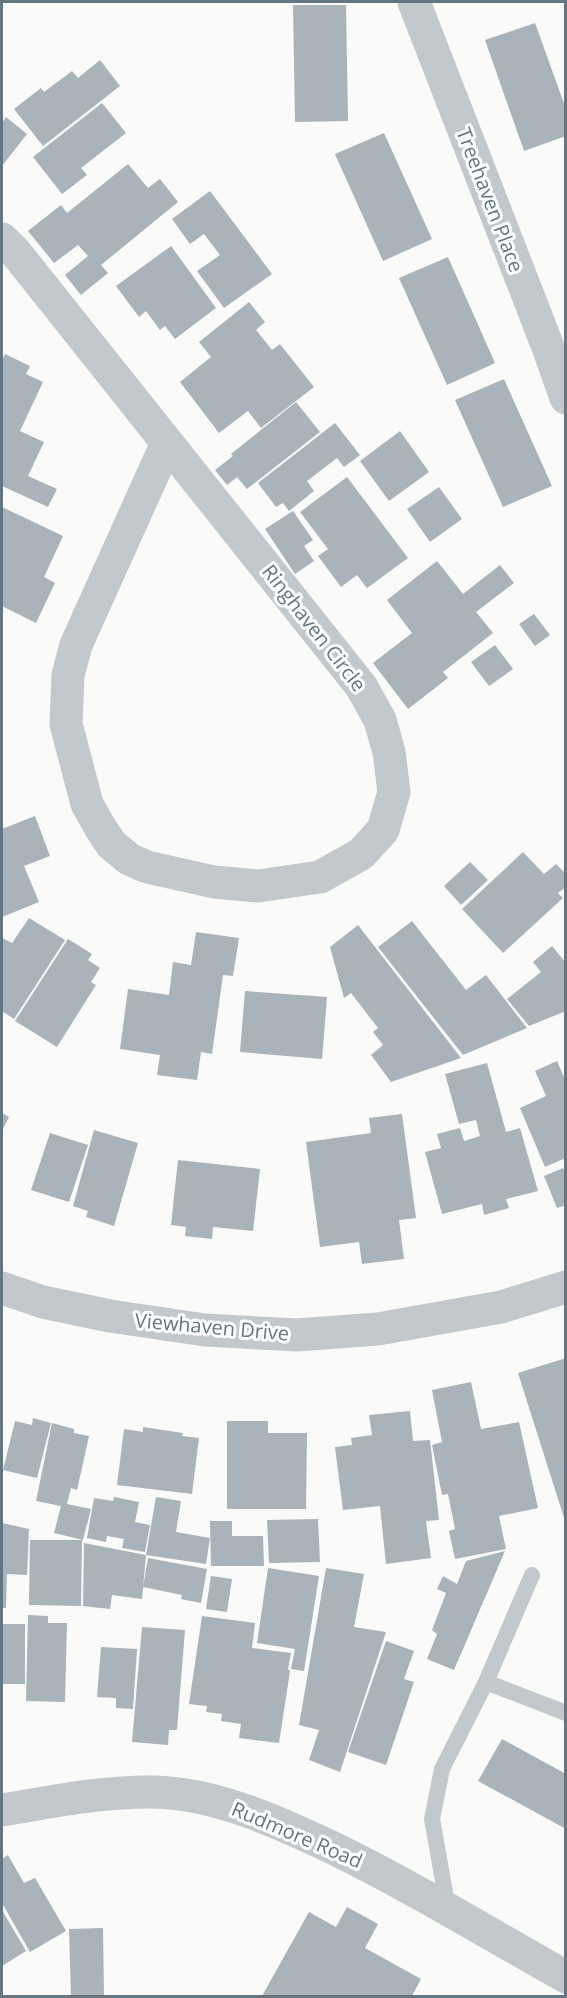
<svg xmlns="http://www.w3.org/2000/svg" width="567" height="1998" font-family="'Open Sans',sans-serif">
  <rect width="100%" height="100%" fill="#fafaf8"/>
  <path fill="#aab3b9" d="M 293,5 L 346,5 L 348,121 L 295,122 Z
    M 535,23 L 566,109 L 566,136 L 524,151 L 485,40 Z
    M 100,60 L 120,86 L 43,146 L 14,109 L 41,88 L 44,92 L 72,71 L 78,78 Z
    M 102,103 L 126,133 L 81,168 L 87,175 L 62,194 L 33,157 Z
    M 6,117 L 27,134 L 2,166 L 2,123 Z
    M 384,133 L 432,239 L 383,261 L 335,154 Z
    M 128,164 L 148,188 L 160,179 L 178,202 L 101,265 L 108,273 L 81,295 L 65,275 L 88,256 L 78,245 L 54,263 L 28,231 L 61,205 L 67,213 Z
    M 210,191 L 272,274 L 224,308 L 197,271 L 220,255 L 204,234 L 190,244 L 172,219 Z
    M 171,246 L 216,308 L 175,339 L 165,326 L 160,330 L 146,311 L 139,317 L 116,286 Z
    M 448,257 L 495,363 L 447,385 L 399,278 Z
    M 249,302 L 265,322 L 256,330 L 272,350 L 280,344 L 314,387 L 261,428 L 248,411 L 219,433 L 180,382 L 211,357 L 199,342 Z
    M 5,354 L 30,366 L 26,374 L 43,382 L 20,431 L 44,442 L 28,476 L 57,489 L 48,507 L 2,486 L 2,361 Z
    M 504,379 L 552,486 L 503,507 L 455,400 Z
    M 296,402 L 320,432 L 247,489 L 237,477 L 227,485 L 215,470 L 233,456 L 231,454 Z
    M 335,423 L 360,455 L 344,467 L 337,458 L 307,481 L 314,491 L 289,511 L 283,503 L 276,507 L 258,483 Z
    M 400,431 L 429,472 L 389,501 L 360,461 Z
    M 347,477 L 408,558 L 367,588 L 357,575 L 341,587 L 318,556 L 328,549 L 300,512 Z
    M 439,487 L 462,519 L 430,542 L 407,509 Z
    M 2,507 L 63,536 L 44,577 L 55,583 L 36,623 L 2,606 Z
    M 293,511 L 313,540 L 304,546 L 314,561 L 295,574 L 265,529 Z
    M 437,561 L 463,594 L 500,565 L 514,583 L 476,612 L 493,633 L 443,672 L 448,678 L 408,709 L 373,663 L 412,633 L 387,600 Z
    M 534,614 L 550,635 L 535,646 L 519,624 Z
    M 495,645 L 513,669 L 489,686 L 471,662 Z
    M 35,816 L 50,856 L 24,866 L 39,902 L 2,917 L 2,829 Z
    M 523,852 L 544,874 L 556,864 L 566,874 L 566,887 L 558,893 L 563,898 L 503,953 L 462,909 Z
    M 470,862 L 488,880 L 461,905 L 444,886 Z
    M 29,918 L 65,940 L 14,1019 L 2,1011 L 2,938 L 12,943 Z
    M 412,921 L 466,990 L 486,975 L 527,1028 L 463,1055 L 378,947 Z
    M 358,925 L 461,1058 L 391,1082 L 371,1055 L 383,1045 L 373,1032 L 378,1028 L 351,993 L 344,998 L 330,947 Z
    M 196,932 L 239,938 L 233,976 L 223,975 L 212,1054 L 201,1052 L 197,1080 L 157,1075 L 160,1055 L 120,1049 L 128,989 L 169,995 L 173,962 L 191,965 Z
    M 68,939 L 92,954 L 88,960 L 100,968 L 91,982 L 96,985 L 57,1047 L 15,1021 Z
    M 552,946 L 566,963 L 566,1011 L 529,1026 L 507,999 L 541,972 L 533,962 Z
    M 245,991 L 327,997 L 322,1059 L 240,1052 Z
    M 557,1061 L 566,1082 L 566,1158 L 545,1167 L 520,1108 L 546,1096 L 535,1071 Z
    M 487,1063 L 506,1132 L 520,1128 L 538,1191 L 506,1199 L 509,1208 L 484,1215 L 482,1204 L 442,1214 L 425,1152 L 441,1148 L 437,1134 L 460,1128 L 464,1141 L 480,1136 L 476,1120 L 459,1124 L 445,1074 Z
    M 2,1113 L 9,1117 L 2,1131 Z
    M 402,1114 L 416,1218 L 399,1220 L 404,1259 L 362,1264 L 359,1242 L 320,1247 L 306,1142 L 371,1133 L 369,1118 Z
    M 94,1130 L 138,1143 L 114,1226 L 86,1217 L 88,1211 L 73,1206 Z
    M 50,1133 L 88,1145 L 69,1202 L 31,1190 Z
    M 178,1160 L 260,1169 L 253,1231 L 213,1227 L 212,1239 L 185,1236 L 186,1227 L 171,1225 Z
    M 563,1168 L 566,1175 L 566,1205 L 557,1208 L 544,1176 Z
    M 566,1358 L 566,1521 L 565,1521 L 518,1373 Z
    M 471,1382 L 481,1429 L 519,1422 L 538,1508 L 499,1516 L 506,1549 L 455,1559 L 449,1531 L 455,1529 L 448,1494 L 442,1495 L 432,1445 L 442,1442 L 432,1390 Z
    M 410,1411 L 413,1441 L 430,1440 L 439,1520 L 426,1521 L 431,1558 L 386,1564 L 380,1506 L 343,1510 L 335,1447 L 352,1445 L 351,1438 L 372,1435 L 369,1415 Z
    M 33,1418 L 51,1423 L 37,1478 L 3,1470 L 15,1421 L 32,1425 Z
    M 227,1421 L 268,1421 L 268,1433 L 307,1433 L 306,1509 L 227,1509 Z
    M 52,1423 L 74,1429 L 74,1433 L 89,1436 L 77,1490 L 71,1488 L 67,1504 L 91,1509 L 83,1540 L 54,1533 L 61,1506 L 36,1501 Z
    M 143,1427 L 183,1433 L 182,1436 L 199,1438 L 192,1494 L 117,1485 L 124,1429 L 143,1432 Z
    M 114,1497 L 139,1502 L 135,1522 L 150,1525 L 145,1552 L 122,1548 L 124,1539 L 107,1536 L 106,1542 L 87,1538 L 94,1498 L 113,1501 Z
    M 156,1497 L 181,1501 L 176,1532 L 210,1538 L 206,1564 L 146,1555 Z
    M 318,1519 L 320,1562 L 269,1563 L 267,1520 Z
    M 210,1521 L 232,1521 L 232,1536 L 263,1536 L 264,1566 L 211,1566 Z
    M 2,1523 L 29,1529 L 27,1575 L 7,1574 L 6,1608 L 2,1608 Z
    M 30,1540 L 82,1540 L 81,1606 L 29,1605 Z
    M 84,1543 L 146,1555 L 142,1599 L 112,1595 L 110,1609 L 83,1606 Z
    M 505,1551 L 454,1670 L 427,1659 L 437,1634 L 432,1630 L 446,1593 L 437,1589 L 443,1576 L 457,1584 L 466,1561 Z
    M 148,1558 L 207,1569 L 201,1603 L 181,1599 L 182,1595 L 143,1587 Z
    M 268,1568 L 319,1576 L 304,1671 L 291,1669 L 295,1649 L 257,1643 Z
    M 326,1568 L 364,1574 L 354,1627 L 386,1632 L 340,1772 L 309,1760 L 319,1730 L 299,1725 Z
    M 211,1576 L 232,1579 L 227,1612 L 206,1609 Z
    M 28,1615 L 48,1616 L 48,1623 L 67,1623 L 65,1702 L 26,1701 Z
    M 202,1616 L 255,1623 L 252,1648 L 291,1653 L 288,1669 L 290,1671 L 279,1743 L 239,1738 L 241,1724 L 221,1721 L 222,1714 L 206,1712 L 207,1706 L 189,1704 Z
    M 2,1624 L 25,1624 L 25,1684 L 2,1684 Z
    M 142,1627 L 185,1630 L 177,1730 L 169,1730 L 168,1745 L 132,1742 Z
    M 386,1641 L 414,1651 L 404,1679 L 414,1682 L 386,1765 L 348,1752 Z
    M 101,1647 L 137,1649 L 133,1709 L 116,1708 L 116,1698 L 97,1697 Z
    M 502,1739 L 566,1774 L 566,1829 L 478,1781 Z
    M 8,1855 L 24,1883 L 35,1878 L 66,1931 L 30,1952 L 2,1903 L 2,1859 Z
    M 347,1907 L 378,1924 L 365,1948 L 421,1979 L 412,1996 L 262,1996 L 309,1912 L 336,1927 Z
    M 2,1910 L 26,1951 L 2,1966 Z
    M 103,1928 L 104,1996 L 71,1996 L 69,1929 Z"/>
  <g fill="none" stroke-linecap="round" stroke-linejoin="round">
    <path stroke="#c3c8cc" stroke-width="16" d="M 486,1682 L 566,1713
      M 448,1909 L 432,1819 L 442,1769 L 486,1682 L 532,1575"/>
    <path stroke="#c3c8cc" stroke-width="33" d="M 414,2 L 548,347 L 566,398
      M 2,239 L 16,253 L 361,686 L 380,720 L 389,752 L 394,792 L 383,830 L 361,854 L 320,877 L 258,886 L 214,882 L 147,867 L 129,859 L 111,844 L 100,827 L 87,804 L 66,724 L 68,675 L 76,645 L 167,443
      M 2,1810 C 52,1802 103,1791 155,1792 C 217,1794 276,1821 331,1847 C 411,1886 488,1933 566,1977"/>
    <path stroke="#c3c8cc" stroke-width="33" d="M 2,1288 L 43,1302 L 110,1316 L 205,1330 L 297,1335 L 378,1329 L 501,1307 L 566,1287"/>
  </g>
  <g text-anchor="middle" stroke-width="6" stroke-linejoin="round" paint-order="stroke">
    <g font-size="20" fill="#657683" stroke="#fff">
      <text transform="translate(490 200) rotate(69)" y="7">Treehaven Place</text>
      <text transform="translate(314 628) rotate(52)" y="7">Ringhaven Circle</text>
      <text transform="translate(212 1327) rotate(5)" y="7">Viewhaven Drive</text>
      <text transform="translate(297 1835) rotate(23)" y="7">Rudmore Road</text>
    </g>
  </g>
  <rect width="567" height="1998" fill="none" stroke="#657683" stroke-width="6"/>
</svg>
